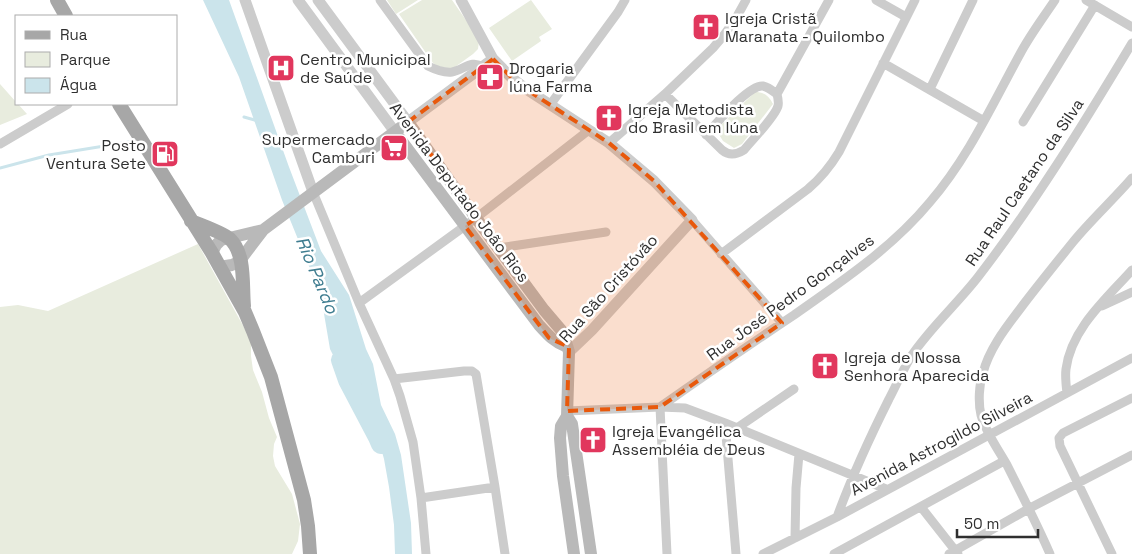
<svg xmlns="http://www.w3.org/2000/svg" width="1132" height="554" font-family="'Space Grotesk',sans-serif">
  <rect width="100%" height="100%" fill="#fff"/>
  <path fill="#e8ecde" d="M 387,0 L 418,0 L 396,14 Z
    M 422,0 L 452,0 L 477,36 L 479,41 L 478,49 L 473,54 L 455,67 L 451,69 L 437,66 L 433,63 L 399,14 Z
    M 531,0 L 552,29 L 539,37 L 541,41 L 512,61 L 489,28 Z
    M 0,84 L 16,102 L 16,104 L 18,104 L 27,114 L 0,125 Z
    M 755,92 C 764,92 769,96 773,104 L 742,144 L 734,148 L 723,141 L 718,133 L 721,125 Z
    M 198,244 L 251,340 L 251,356 L 253,370 L 262,392 L 269,418 L 277,437 L 274,444 L 273,456 L 275,466 L 292,494 L 300,524 L 298,541 L 292,554 L 0,554 L 0,307 L 18,305 L 48,311 Z"/>
  <path fill="#cbe4eb" d="M 203,0 L 229,0 L 289,167 L 321,251 L 349,295 L 366,349 L 373,364 L 381,405 L 395,434 L 401,455 L 411,523 L 412,554 L 395,554 L 394,525 L 389,487 L 384,459 L 379,441 L 356,392 L 339,367 L 330,349 L 322,302 L 313,276 L 282,200 L 239,77 Z"/>
  <g fill="none" stroke-linecap="round" stroke-linejoin="round">
    <path stroke="#cbe4eb" stroke-width="3" d="M 244,117 L 258,121
      M 0,168 L 49,155 L 129,142"/>
    <path stroke="#cbe4eb" stroke-width="20" d="M 341,360 L 348,380 L 378,437 L 381,444"/>
    <path stroke="#ccc" stroke-width="9" d="M 380,0 L 428,66 C 436,70 444,73 452,72 C 464,70 471,59 483,67
      M 876,0 L 906,17
      M 1086,0 L 1132,27
      M 883,63 L 984,121
      M 930,89 L 973,0
      M 665,94 L 722,150 C 729,156 736,155 744,150 C 752,140 775,117 778,106 C 779,102 778,98 777,94 L 829,0
      M 550,105 L 618,12 L 625,0
      M 1023,122 L 1095,5
      M 706,135 C 716,124 749,84 763,86 C 768,87 773,91 777,94
      M 609,143 L 665,94 L 713,48 L 724,35 L 735,20 L 746,0
      M 0,144 L 68,104
      M 313,192 L 359,303 L 394,379 L 400,396 L 413,442 L 421,498 L 426,554
      M 692,220 L 782,323
      M 499,248 L 606,232
      M 721,254 L 808,189 C 821,178 830,167 839,152 L 915,0
      M 359,303 L 476,218 L 589,130
      M 1102,306 L 1132,292
      M 394,379 L 464,371 L 472,371 L 476,374 L 495,487 L 505,554
      M 1067,393 C 1066,385 1065,377 1066,369 C 1071,329 1106,299 1132,270
      M 567,411 L 660,407 L 685,408 L 725,423 L 886,489
      M 725,423 L 736,554
      M 737,428 L 794,389
      M 421,498 L 495,487
      M 921,507 L 958,554
      M 837,517 C 852,476 870,437 889,399 C 897,384 903,369 912,355 C 931,327 957,304 978,277 C 1035,203 1084,123 1132,43
      M 795,538 L 796,488 L 799,454
      M 667,554 L 660,407 C 704,376 749,345 794,315 C 842,281 892,248 930,202 C 968,158 992,105 1020,54 C 1030,35 1043,18 1055,0
      M 763,554 L 837,517 L 1132,358
      M 834,554 L 1004,461
      M 949,554 L 1030,508 L 1132,455
      M 1050,554 C 1037,524 1022,495 1007,465 C 998,449 986,433 981,415 C 978,402 979,385 983,373 C 989,348 1008,325 1023,305 C 1039,284 1056,263 1073,242 C 1091,220 1113,200 1132,178
      M 1112,554 L 1060,446 L 1059,438 L 1063,433 L 1132,398"/>
    <path stroke="#ccc" stroke-width="11" d="M 245,0 L 313,192
      M 298,0 L 395,132
      M 318,0 L 408,122 L 493,59
      M 461,0 L 493,59 L 512,78 L 526,89 L 609,143 L 654,181 L 692,220 L 592,330 L 569,352"/>
    <path stroke="#b9b9b9" stroke-width="12" d="M 395,132 L 539,325 C 548,335 554,342 567,347
      M 212,253 L 216,245 L 221,240 L 263,230
      M 219,267 L 232,265 L 236,263 L 241,259 L 263,230 L 408,122 L 476,218 L 544,310 L 561,330 L 565,339 L 569,352 L 567,416 L 561,426 L 560,438 L 563,476 L 574,554
      M 567,416 L 572,424 L 591,554"/>
    <path stroke="#a7a7a7" stroke-width="14" d="M 57,0 L 66,16
      M 119,104 L 212,253 L 245,312 L 253,331 L 271,377 L 304,500 L 308,526 L 310,554
      M 191,221 C 199,224 225,234 230,239 C 246,254 242,286 244,306"/>
  </g>
  <path fill="#e8590c" fill-opacity="0.2" stroke="#e8590c" stroke-width="4" stroke-dasharray="10 6" stroke-linejoin="round" d="M 493,59 L 518,84 L 609,143 L 654,181 L 782,323 L 660,407 L 567,411 L 569,347 L 549,338 L 465,226 L 476,218 L 408,122 Z"/>
  <defs>
    <symbol id="church-square" viewBox="-11 -11 22 22"><rect x="-9" y="-9" width="18" height="18" rx="4" fill="#e1375d" stroke="#fff"/><path d="M-1.2-6h2.4v3.5h3.3v2.4h-3.3V6h-2.4V-.1h-3.3v-2.4h3.3Z" fill="#fff"/></symbol>
    <symbol id="hospital-square" viewBox="-11 -11 22 22"><rect x="-9" y="-9" width="18" height="18" rx="4" fill="#e1375d" stroke="#fff"/><path d="M-5-5h3v3.5h4V-5h3V5h-3V1.5h-4V5h-3Z" fill="#fff"/></symbol>
    <symbol id="pharmacy-square" viewBox="-11 -11 22 22"><rect x="-9" y="-9" width="18" height="18" rx="4" fill="#e1375d" stroke="#fff"/><path d="M-2-6h4v4h4v4h-4v4h-4v-4h-4v-4h4Z" fill="#fff"/></symbol>
    <symbol id="supermarket-square" viewBox="-11 -11 22 22"><rect x="-9" y="-9" width="18" height="18" rx="4" fill="#e1375d" stroke="#fff"/><path d="M-6-5.5h2.5l.6 2H6L4.5 2H-2.5L-4.4-4H-6ZM-1.5 3.2a1.3 1.3 0 1 0 .1 0ZM3 3.2a1.3 1.3 0 1 0 .1 0Z" fill="#fff"/></symbol>
    <symbol id="fuel-square" viewBox="-11 -11 22 22"><rect x="-9" y="-9" width="18" height="18" rx="4" fill="#e1375d" stroke="#fff"/><path d="M-5.5-6h7V0h2V4h1.3V-2.5L3-4.5l.8-.8L6-3V5H2.5V1h-1V6h-7ZM-4.2-4.7v3.2H.2V-4.7Z" fill="#fff"/></symbol>
  </defs>
  <g fill-rule="evenodd">
    <use href="#church-square" x="690" y="11" width="32" height="32"/>
    <use href="#hospital-square" x="265" y="52" width="32" height="32"/>
    <use href="#pharmacy-square" x="474" y="61" width="32" height="32"/>
    <use href="#church-square" x="593" y="102" width="32" height="32"/>
    <use href="#supermarket-square" x="378" y="132" width="32" height="32"/>
    <use href="#fuel-square" x="149" y="138" width="32" height="32"/>
    <use href="#church-square" x="809" y="350" width="32" height="32"/>
    <use href="#church-square" x="577" y="424" width="32" height="32"/>
  </g>
  <g text-anchor="middle" stroke-width="5" stroke-linejoin="round" paint-order="stroke">
    <g font-size="16" fill="#2f2f2f" stroke="#fff" text-anchor="start">
      <text x="725" y="24">Igreja Cristã<tspan x="725" dy="18">Maranata - Quilombo</tspan></text>
      <text x="300" y="65">Centro Municipal<tspan x="300" dy="18">de Saúde</tspan></text>
      <text x="509" y="74">Drogaria<tspan x="509" dy="18">Iúna Farma</tspan></text>
      <text x="628" y="115">Igreja Metodista<tspan x="628" dy="18">do Brasil em Iúna</tspan></text>
      <text x="375" y="145" text-anchor="end">Supermercado<tspan x="375" dy="18">Camburi</tspan></text>
      <text x="146" y="151" text-anchor="end">Posto<tspan x="146" dy="18">Ventura Sete</tspan></text>
      <text x="844" y="363">Igreja de Nossa<tspan x="844" dy="18">Senhora Aparecida</tspan></text>
      <text x="612" y="437">Igreja Evangélica<tspan x="612" dy="18">Assembléia de Deus</tspan></text>
    </g>
    <g font-size="16" fill="#2f2f2f" stroke="#fff">
      <text transform="translate(1024 182) rotate(-56)" y="6">Rua Raul Caetano da Silva</text>
      <text transform="translate(460 192) rotate(53)" y="6">Avenida Deputado João Rios</text>
      <text transform="translate(608 288) rotate(-48)" y="6">Rua São Cristóvão</text>
      <text transform="translate(790 297) rotate(-36)" y="6">Rua José Pedro Gonçalves</text>
      <text transform="translate(941 443) rotate(-28)" y="6">Avenida Astrogildo Silveira</text>
    </g>
    <g font-size="18" font-style="italic" fill="#3f7d90" stroke="#fff">
      <text transform="translate(317 275) rotate(67)" y="6">Rio Pardo</text>
    </g>
  </g>
  <rect x="15" y="15" width="162" height="90" fill="#ffffff" stroke="#acacac"/>
  <rect x="25" y="31" width="25" height="8" fill="#a7a7a7" stroke="#acacac"/>
  <text x="60" y="40" font-size="15" fill="#2f2f2f">Rua</text>
  <rect x="25" y="52" width="25" height="15" fill="#e8ecde" stroke="#acacac"/>
  <text x="60" y="65" font-size="15" fill="#2f2f2f">Parque</text>
  <rect x="25" y="78" width="25" height="15" fill="#cbe4eb" stroke="#acacac"/>
  <text x="60" y="90" font-size="15" fill="#2f2f2f">Água</text>
  <path d="M957 529v8h81v-8" fill="none" stroke="#2f2f2f" stroke-width="2.5"/>
  <text x="964" y="529" font-size="15" fill="#2f2f2f" stroke="#ffffff" stroke-width="4" paint-order="stroke">50 m</text>
</svg>
